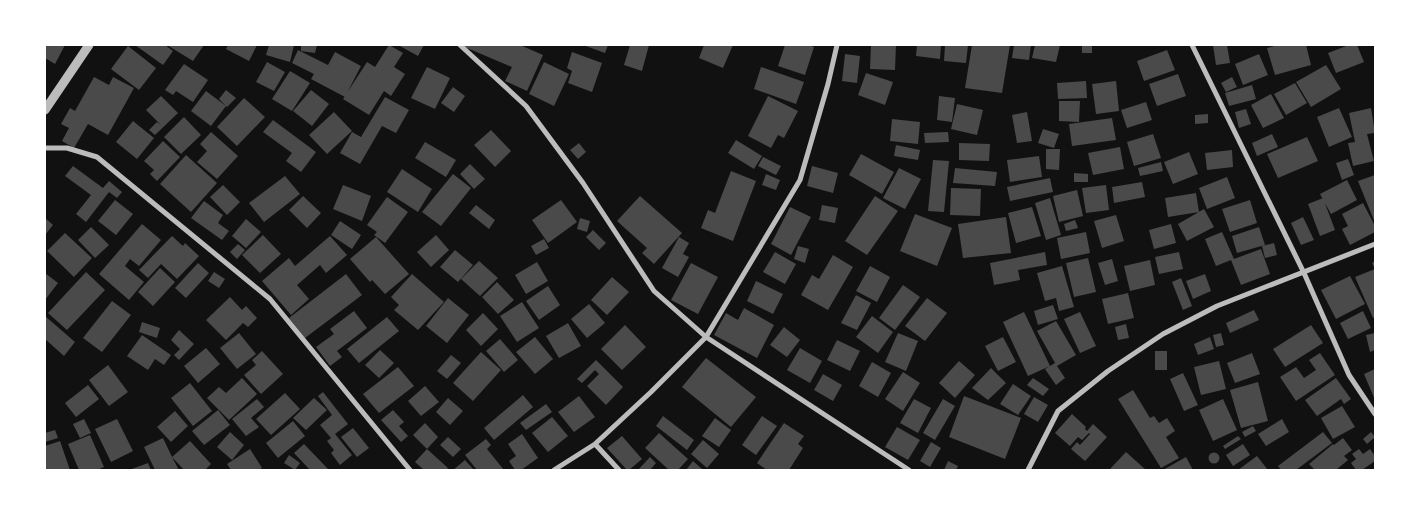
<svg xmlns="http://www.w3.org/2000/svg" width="1420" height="515" font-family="Cabin,sans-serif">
  <rect width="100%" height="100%" fill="#111"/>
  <path fill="#4a4a4a" d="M 45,45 L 65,45 L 55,64 L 45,58 Z
    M 135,45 L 165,45 L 173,51 L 163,65 Z
    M 167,45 L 204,45 L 193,61 Z
    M 228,45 L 257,45 L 249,61 L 226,49 Z
    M 269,45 L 294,45 L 290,62 L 266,55 Z
    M 301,45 L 317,45 L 315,53 L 301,51 Z
    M 389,45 L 403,53 L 394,67 L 405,74 L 391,96 L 384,91 L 369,115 L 343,99 L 367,62 L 375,67 Z
    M 398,45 L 424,45 L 418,56 Z
    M 460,45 L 520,45 L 543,55 L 527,91 L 505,81 L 512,67 Z
    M 583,45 L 608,45 L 605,53 Z
    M 630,45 L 649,45 L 642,71 L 624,65 Z
    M 704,45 L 733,45 L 723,68 L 699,58 Z
    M 785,45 L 808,45 L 814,47 L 805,75 L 778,66 Z
    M 871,45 L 896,45 L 895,70 L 870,69 Z
    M 917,45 L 941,45 L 940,59 L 916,56 Z
    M 945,45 L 968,45 L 966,63 L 944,61 Z
    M 972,45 L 1010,45 L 1002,93 L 965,88 Z
    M 1014,45 L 1031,45 L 1029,60 L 1012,58 Z
    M 1035,45 L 1060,45 L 1056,62 L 1032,58 Z
    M 1082,45 L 1092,45 L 1092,53 L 1082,53 Z
    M 1213,45 L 1227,45 L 1230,63 L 1216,65 Z
    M 1278,45 L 1306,45 L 1311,65 L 1275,75 L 1267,48 Z
    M 1349,45 L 1357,45 L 1364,62 L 1336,73 L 1328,53 Z
    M 128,46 L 156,68 L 139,90 L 111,69 Z
    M 298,50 L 328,65 L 335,52 L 361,66 L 345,97 L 311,79 L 314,74 L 292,63 Z
    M 1167,50 L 1175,70 L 1144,81 L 1137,61 Z
    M 572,52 L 602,63 L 592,92 L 568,83 L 572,71 L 567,68 Z
    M 845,54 L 860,56 L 857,83 L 842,81 Z
    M 1259,54 L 1268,75 L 1243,85 L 1235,64 Z
    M 267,62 L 285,72 L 274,91 L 256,82 Z
    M 544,62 L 569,74 L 554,106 L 529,94 Z
    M 184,64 L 208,80 L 193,102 L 176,91 L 173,95 L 165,90 Z
    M 1326,65 L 1341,89 L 1311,107 L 1296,82 Z
    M 427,67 L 450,78 L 435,109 L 411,98 Z
    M 761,67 L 804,82 L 796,104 L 754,89 Z
    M 290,71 L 310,83 L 292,111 L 272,99 Z
    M 866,73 L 893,82 L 885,105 L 858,95 Z
    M 1178,74 L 1186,96 L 1157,106 L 1149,84 Z
    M 94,77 L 109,85 L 113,77 L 134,88 L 108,135 L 88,124 L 74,148 L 62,141 L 69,128 L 61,124 L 70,108 L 75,111 Z
    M 1232,77 L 1237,87 L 1226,92 L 1221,83 Z
    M 1086,81 L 1087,98 L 1058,99 L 1057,83 Z
    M 1116,81 L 1119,111 L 1096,114 L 1092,84 Z
    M 1295,83 L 1307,103 L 1286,115 L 1274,94 Z
    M 1252,85 L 1256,99 L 1229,106 L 1225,93 Z
    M 453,87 L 465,96 L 454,112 L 441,103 Z
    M 226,90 L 236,98 L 227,107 L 219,99 Z
    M 311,90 L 329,104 L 312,126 L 293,111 Z
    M 206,91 L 226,106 L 211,126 L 191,111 Z
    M 1271,94 L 1284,118 L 1263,128 L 1251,105 Z
    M 161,96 L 178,113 L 155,135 L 149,130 L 157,122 L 161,125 L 146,110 Z
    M 768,96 L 798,111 L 784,138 L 778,135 L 771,148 L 748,136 Z
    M 939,96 L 955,98 L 952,122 L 937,120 Z
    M 385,97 L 409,110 L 396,133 L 382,126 L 360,164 L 340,153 L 352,132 L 361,137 Z
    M 244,98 L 265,117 L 237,146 L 217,127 Z
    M 1059,101 L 1080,101 L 1079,122 L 1059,121 Z
    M 1146,102 L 1152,120 L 1127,128 L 1121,110 Z
    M 957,104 L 983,110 L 977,135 L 951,129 Z
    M 1339,108 L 1352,137 L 1329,147 L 1317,117 Z
    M 1371,108 L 1375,133 L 1367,134 L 1374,161 L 1353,166 L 1348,143 L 1355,142 L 1349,113 Z
    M 1246,109 L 1251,124 L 1239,128 L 1235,112 Z
    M 334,112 L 352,131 L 327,154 L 309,135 Z
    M 1027,112 L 1032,141 L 1017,143 L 1012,115 Z
    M 1208,114 L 1208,123 L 1195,124 L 1195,115 Z
    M 184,117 L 201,135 L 181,154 L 164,137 Z
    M 1112,118 L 1116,140 L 1072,146 L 1069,124 Z
    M 892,119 L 920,122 L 918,144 L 890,141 Z
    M 273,120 L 316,152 L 301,172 L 286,161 L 292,153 L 263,132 Z
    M 133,121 L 154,138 L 137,159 L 116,142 Z
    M 1043,129 L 1059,134 L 1054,148 L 1038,143 Z
    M 491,130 L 511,151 L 495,167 L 474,145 Z
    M 211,132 L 238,156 L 217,179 L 197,162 L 207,151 L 200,144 Z
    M 948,132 L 949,142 L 925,143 L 924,133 Z
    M 1153,134 L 1161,158 L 1134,166 L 1127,142 Z
    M 1272,134 L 1278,147 L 1257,156 L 1252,143 Z
    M 1307,137 L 1318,161 L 1278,178 L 1267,154 Z
    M 736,140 L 762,156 L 754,169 L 728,153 Z
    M 163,141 L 180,157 L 157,181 L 150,174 L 154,170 L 144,161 Z
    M 425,142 L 456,160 L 446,177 L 415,158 Z
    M 579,143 L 586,152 L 578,159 L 570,150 Z
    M 959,143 L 990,144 L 989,161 L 959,160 Z
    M 896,145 L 920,150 L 918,160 L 894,156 Z
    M 1120,147 L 1124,169 L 1093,175 L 1088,153 Z
    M 1046,149 L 1060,149 L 1059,170 L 1046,169 Z
    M 1232,150 L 1233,167 L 1207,170 L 1205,153 Z
    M 1189,152 L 1198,174 L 1173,184 L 1164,162 Z
    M 861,154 L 894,172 L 882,194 L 849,175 Z
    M 186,155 L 217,183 L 191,212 L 160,184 Z
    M 1039,156 L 1042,177 L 1010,182 L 1007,160 Z
    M 763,157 L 781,166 L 776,175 L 758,166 Z
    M 1348,159 L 1354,175 L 1342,180 L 1336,163 Z
    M 933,160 L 949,161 L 944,212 L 928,211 Z
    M 1161,162 L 1163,171 L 1140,176 L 1138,168 Z
    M 470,164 L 485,179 L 474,189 L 460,174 Z
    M 73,166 L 103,188 L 109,181 L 122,192 L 117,198 L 109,192 L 86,222 L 76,214 L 91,195 L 65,176 Z
    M 812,166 L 838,173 L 833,193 L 807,186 Z
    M 899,168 L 921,179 L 905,209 L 883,198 Z
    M 955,168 L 997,172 L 995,186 L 953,183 Z
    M 402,169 L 432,189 L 418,212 L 387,192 Z
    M 731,171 L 756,181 L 733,241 L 701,228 L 708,210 L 715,213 Z
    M 1074,173 L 1088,174 L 1088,182 L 1074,182 Z
    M 453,174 L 471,188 L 441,226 L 422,212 Z
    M 766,174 L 780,180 L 776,190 L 762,185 Z
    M 1375,175 L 1375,223 L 1358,181 Z
    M 285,176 L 300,194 L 264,222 L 249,203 Z
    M 1227,177 L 1235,198 L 1207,209 L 1199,188 Z
    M 1050,178 L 1053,192 L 1010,201 L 1007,187 Z
    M 1347,180 L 1357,200 L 1331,214 L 1320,194 Z
    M 1142,182 L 1145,197 L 1114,203 L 1112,187 Z
    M 223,185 L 240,202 L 227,215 L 210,197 Z
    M 343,185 L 371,196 L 362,221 L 333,209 Z
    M 1106,185 L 1109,210 L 1086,213 L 1082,188 Z
    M 951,188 L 981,189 L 980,216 L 950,215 Z
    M 1077,190 L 1083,216 L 1059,222 L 1053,196 Z
    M 1196,193 L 1199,212 L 1168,217 L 1165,198 Z
    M 303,196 L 321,213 L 307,228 L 289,210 Z
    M 640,196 L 682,233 L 654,264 L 642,253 L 647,248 L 617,221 Z
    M 875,196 L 898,211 L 867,255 L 845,241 Z
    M 387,197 L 408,212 L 385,243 L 374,235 L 377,232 L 367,225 Z
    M 1050,198 L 1061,235 L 1046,240 L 1035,203 Z
    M 1323,198 L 1335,230 L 1320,236 L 1308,204 Z
    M 115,200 L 133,214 L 116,235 L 98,221 Z
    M 561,200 L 577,222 L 548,243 L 532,220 Z
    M 1250,200 L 1257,223 L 1230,232 L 1222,209 Z
    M 204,201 L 223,215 L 218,223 L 229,231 L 222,240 L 191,218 Z
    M 1363,203 L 1375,226 L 1375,232 L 1350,245 L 1342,229 L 1348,226 L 1342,214 Z
    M 476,205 L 495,220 L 489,229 L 469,213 Z
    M 822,205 L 838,208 L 835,223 L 819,220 Z
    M 790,207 L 811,217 L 791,255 L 771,244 Z
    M 1032,207 L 1041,236 L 1016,243 L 1008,213 Z
    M 1204,209 L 1214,227 L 1187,241 L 1178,224 Z
    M 915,214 L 952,228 L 937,266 L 900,251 Z
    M 1116,215 L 1124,241 L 1102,248 L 1094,221 Z
    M 1006,217 L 1011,253 L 963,258 L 958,224 Z
    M 1303,217 L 1314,240 L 1301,245 L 1291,223 Z
    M 45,218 L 53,225 L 45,235 Z
    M 580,218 L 590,221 L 587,232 L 577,229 Z
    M 246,219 L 261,232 L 246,248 L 232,236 Z
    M 1075,220 L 1078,228 L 1066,231 L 1064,224 Z
    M 340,221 L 361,235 L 352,249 L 331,235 Z
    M 142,224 L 161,240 L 139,266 L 130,259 L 125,266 L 144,282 L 129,300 L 99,274 Z
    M 1171,224 L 1176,243 L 1154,249 L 1149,230 Z
    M 91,227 L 109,245 L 95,258 L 78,240 Z
    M 1259,227 L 1265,245 L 1237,253 L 1232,236 Z
    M 593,230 L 606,243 L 599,250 L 586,237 Z
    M 1086,232 L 1090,253 L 1061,259 L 1057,238 Z
    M 1222,232 L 1234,259 L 1261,249 L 1270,274 L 1241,285 L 1231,260 L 1216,266 L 1205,239 Z
    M 65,233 L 92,258 L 74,277 L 47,251 Z
    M 263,235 L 281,254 L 260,273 L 242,255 Z
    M 436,235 L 449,250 L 431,267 L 417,252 Z
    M 172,236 L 183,246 L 185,243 L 199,256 L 177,279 L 161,264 L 148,278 L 139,270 Z
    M 330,236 L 347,255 L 326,273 L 320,265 L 297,285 L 309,299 L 291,315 L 262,281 L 289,258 L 295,266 Z
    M 376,237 L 409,274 L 385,294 L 372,280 L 370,282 L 350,259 Z
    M 679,237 L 689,243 L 683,254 L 689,257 L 678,277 L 662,268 Z
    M 544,239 L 549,248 L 536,255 L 531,246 Z
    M 1274,243 L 1277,255 L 1265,258 L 1262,246 Z
    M 238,244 L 245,250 L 237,259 L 230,252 Z
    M 798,246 L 809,249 L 805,263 L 794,259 Z
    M 455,250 L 473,265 L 458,282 L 440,267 Z
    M 775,252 L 796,264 L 785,284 L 763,272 Z
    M 1045,252 L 1047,265 L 1018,270 L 1020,280 L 994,285 L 990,263 Z
    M 1179,252 L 1183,269 L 1159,274 L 1155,257 Z
    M 833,255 L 853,267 L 828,310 L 801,295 L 812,275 L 819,279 Z
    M 1088,258 L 1096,292 L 1074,297 L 1066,263 Z
    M 1112,259 L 1118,281 L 1105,285 L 1098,263 Z
    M 1150,260 L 1155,285 L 1130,291 L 1124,266 Z
    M 479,261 L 498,278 L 480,296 L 461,279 Z
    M 1375,261 L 1375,317 L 1373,318 L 1355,277 L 1375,269 L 1372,263 Z
    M 537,262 L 548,281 L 526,294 L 515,275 Z
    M 198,263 L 209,273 L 186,298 L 175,288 Z
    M 691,263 L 718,277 L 698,314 L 671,300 Z
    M 870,266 L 890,277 L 877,302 L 856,291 Z
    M 1062,266 L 1074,307 L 1059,311 L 1056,298 L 1045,301 L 1037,273 Z
    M 160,268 L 175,282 L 153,306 L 138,292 Z
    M 86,272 L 105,290 L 67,330 L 48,313 Z
    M 214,272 L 225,279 L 219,288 L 208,281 Z
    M 45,273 L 58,283 L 45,300 Z
    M 346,274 L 362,295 L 305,338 L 289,318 Z
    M 412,274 L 444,302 L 418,330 L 394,310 L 399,305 L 391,297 Z
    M 1205,274 L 1211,291 L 1193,299 L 1186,281 Z
    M 1350,276 L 1365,304 L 1336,319 L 1321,290 Z
    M 612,277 L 629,292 L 607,315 L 591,300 Z
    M 1181,278 L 1192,306 L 1183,310 L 1172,282 Z
    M 756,281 L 783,294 L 773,314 L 747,301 Z
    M 497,282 L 514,300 L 498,314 L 482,297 Z
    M 903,285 L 920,297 L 895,330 L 879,318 Z
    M 548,286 L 560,305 L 539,320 L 526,301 Z
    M 1128,293 L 1134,318 L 1108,324 L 1102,299 Z
    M 856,295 L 871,303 L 857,330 L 841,323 Z
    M 230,297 L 242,310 L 246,306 L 257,318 L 248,327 L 243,323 L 226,340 L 206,320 Z
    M 448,298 L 469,315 L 447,343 L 426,326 Z
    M 927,298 L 947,313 L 925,341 L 905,326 Z
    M 112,301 L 131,315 L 102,352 L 83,338 Z
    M 522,302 L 539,328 L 517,342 L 500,316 Z
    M 589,304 L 605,323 L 587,338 L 571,319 Z
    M 1053,305 L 1058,319 L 1038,325 L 1034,311 Z
    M 744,308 L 774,325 L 757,358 L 714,335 L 726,313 L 738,320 Z
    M 1254,310 L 1259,320 L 1230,333 L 1226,323 Z
    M 354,311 L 367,328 L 337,351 L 342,357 L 330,366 L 316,347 L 334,334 L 330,329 Z
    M 1363,311 L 1371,328 L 1348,339 L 1340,323 Z
    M 1024,312 L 1050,366 L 1028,376 L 1003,322 Z
    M 1080,312 L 1096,346 L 1080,353 L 1064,319 Z
    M 483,313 L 498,329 L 481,346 L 466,330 Z
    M 45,316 L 75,342 L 64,356 L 45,339 Z
    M 872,316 L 893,332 L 878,353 L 856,337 Z
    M 387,317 L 399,331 L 359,363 L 347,349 Z
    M 1056,321 L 1076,355 L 1057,366 L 1065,378 L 1056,385 L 1045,369 L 1055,363 L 1037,331 Z
    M 142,322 L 160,328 L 157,338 L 139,332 Z
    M 568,323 L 581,346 L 559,358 L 546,336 Z
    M 1126,324 L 1129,338 L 1118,340 L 1115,327 Z
    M 625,325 L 646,347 L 622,370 L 601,349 Z
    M 1311,325 L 1323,343 L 1285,367 L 1273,349 Z
    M 784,327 L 800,340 L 787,357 L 770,345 Z
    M 179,330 L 194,344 L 179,360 L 174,355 L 180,349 L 171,340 Z
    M 239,333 L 256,354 L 237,369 L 220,348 Z
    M 898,333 L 918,341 L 906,371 L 885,362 Z
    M 1221,333 L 1224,345 L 1216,347 L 1213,335 Z
    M 1375,333 L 1375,350 L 1370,352 L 1366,335 Z
    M 142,335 L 171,355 L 164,365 L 155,359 L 148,370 L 127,356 Z
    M 535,337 L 553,359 L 535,374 L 516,352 Z
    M 1003,337 L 1016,362 L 998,371 L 985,346 Z
    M 1210,337 L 1214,349 L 1198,355 L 1194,344 Z
    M 500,339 L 518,360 L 504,372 L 486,351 Z
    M 837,340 L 860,351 L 850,371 L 827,360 Z
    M 206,348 L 220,364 L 198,383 L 184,366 Z
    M 800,348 L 822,361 L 810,383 L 787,370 Z
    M 380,350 L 394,363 L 379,378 L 365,365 Z
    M 262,351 L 283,374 L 261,394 L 244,375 L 256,365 L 252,360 Z
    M 1155,351 L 1167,351 L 1167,370 L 1155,370 Z
    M 481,352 L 501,370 L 473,401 L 453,383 Z
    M 1252,353 L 1260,374 L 1235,383 L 1227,363 Z
    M 1320,353 L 1335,375 L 1296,401 L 1280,377 L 1296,367 L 1304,378 L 1316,370 L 1309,360 Z
    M 451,355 L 461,363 L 447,379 L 437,371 Z
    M 706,358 L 756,397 L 731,427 L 682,387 Z
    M 596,360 L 623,387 L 606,405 L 587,386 L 599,374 L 595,370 L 582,383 L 577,379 Z
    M 959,361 L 975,375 L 955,398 L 939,383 Z
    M 1219,361 L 1226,389 L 1201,395 L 1194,367 Z
    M 872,362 L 891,373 L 878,397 L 859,386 Z
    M 108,365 L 128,392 L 109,406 L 89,380 Z
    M 398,367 L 414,386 L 379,413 L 363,394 Z
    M 991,368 L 1006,383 L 988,400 L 972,388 Z
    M 1375,369 L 1375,400 L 1364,374 Z
    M 903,372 L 920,383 L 903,411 L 885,399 Z
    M 1183,373 L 1198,405 L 1184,411 L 1170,379 Z
    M 823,374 L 842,385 L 833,401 L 814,390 Z
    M 242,378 L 257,394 L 229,420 L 207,398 L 219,387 L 226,393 Z
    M 1033,378 L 1049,389 L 1043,396 L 1027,385 Z
    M 1336,378 L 1351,399 L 1344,404 L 1341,399 L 1317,416 L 1305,400 Z
    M 1258,382 L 1268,421 L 1241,428 L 1230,390 Z
    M 190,383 L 212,411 L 193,426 L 171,398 Z
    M 1013,384 L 1031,396 L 1018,415 L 1000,404 Z
    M 88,385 L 99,399 L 76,417 L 65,403 Z
    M 425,386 L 439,402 L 421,416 L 408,401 Z
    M 1133,390 L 1150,418 L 1154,416 L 1159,423 L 1167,418 L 1175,431 L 1166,437 L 1179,458 L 1161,468 L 1118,399 Z
    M 323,392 L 348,424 L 335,434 L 352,455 L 340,465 L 331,453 L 334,450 L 327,441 L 331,438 L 320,425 L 332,415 L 318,396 Z
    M 285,393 L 300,409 L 271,435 L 256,419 Z
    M 523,395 L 533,407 L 494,440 L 484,428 Z
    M 579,396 L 595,417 L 574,432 L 558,412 Z
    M 964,396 L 1021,418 L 1005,459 L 949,437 Z
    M 1034,397 L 1048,405 L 1038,422 L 1024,414 Z
    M 314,398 L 327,410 L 306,430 L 293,418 Z
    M 448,398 L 463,411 L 450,425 L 436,412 Z
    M 257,399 L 264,407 L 251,418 L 259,427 L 246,436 L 232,419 Z
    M 914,399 L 931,408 L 918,433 L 900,423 Z
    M 943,399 L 955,406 L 935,440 L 923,433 Z
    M 1223,399 L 1237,430 L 1213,441 L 1199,410 Z
    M 546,404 L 552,412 L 526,430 L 520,423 Z
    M 1342,406 L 1355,427 L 1333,439 L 1321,418 Z
    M 218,410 L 230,425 L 204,445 L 192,431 Z
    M 393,410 L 404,422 L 399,426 L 408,436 L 401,442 L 381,420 Z
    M 175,411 L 188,426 L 171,442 L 157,427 Z
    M 1072,414 L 1086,427 L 1085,429 L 1087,431 L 1093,424 L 1107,437 L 1085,461 L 1071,449 L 1077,442 L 1080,445 L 1090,434 L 1089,433 L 1082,440 L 1078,437 L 1070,446 L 1055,433 Z
    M 663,416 L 694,440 L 687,450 L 656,426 Z
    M 762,416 L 777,426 L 756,455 L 742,445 Z
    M 552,417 L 568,436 L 548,452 L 532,433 Z
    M 715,418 L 731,430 L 719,447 L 702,436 Z
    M 84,419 L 91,433 L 80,438 L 73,424 Z
    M 117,419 L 133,451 L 111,462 L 95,429 Z
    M 1282,419 L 1289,432 L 1266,446 L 1258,434 Z
    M 293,421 L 305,436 L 278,458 L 266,443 Z
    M 425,423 L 438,437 L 427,449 L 413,435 Z
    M 784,423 L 804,436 L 798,444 L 803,448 L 789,470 L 767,470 L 757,463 Z
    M 1253,426 L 1256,431 L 1245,437 L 1242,432 Z
    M 897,427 L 920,440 L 908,460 L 885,447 Z
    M 353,428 L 369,448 L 357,457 L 341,437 Z
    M 55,430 L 58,438 L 45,442 L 45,433 Z
    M 230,432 L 244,445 L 232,460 L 217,447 Z
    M 1323,432 L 1332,443 L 1296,470 L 1281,470 L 1278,466 Z
    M 1371,432 L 1375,437 L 1367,444 L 1363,439 Z
    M 659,433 L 688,459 L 678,470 L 669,470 L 645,448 Z
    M 522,434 L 538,458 L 521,470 L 515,470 L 509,461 L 516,456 L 508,444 Z
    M 90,435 L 104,467 L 97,470 L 79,470 L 68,444 Z
    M 622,436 L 642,459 L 629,470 L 627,470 L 607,448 Z
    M 1238,436 L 1241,439 L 1225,449 L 1223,446 Z
    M 448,437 L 461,449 L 453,457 L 440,445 Z
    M 163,438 L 172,457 L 190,441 L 211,464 L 205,470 L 184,470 L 172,457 L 179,470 L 155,470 L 144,447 Z
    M 1343,438 L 1352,450 L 1344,456 L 1348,460 L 1336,470 L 1315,470 L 1309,464 L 1333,444 L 1334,445 Z
    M 486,439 L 491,445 L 487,449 L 504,470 L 477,470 L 465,455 Z
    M 703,440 L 719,454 L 707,468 L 691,454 Z
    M 60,441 L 70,470 L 45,470 L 45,446 Z
    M 931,442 L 941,448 L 930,467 L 920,461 Z
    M 304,444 L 329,470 L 310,470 L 294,453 Z
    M 1243,444 L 1250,455 L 1233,466 L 1226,455 Z
    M 250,449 L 262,468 L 258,470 L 231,470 L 227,464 Z
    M 427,449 L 448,468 L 446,470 L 424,470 L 415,462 Z
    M 1359,449 L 1363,454 L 1370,449 L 1375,456 L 1375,461 L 1362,470 L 1356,470 L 1351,463 L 1356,459 L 1352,454 Z
    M 1126,452 L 1146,470 L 1109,470 Z
    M1208.5 458a5.5 5.5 0 1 1 11 0a5.5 5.5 0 1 1-11 0Z
    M 289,455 L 300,463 L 295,470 L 284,463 Z
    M 1257,456 L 1268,470 L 1238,470 Z
    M 650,457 L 656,463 L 650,470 L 638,470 Z
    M 1186,457 L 1193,470 L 1163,470 Z
    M 465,460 L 474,470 L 453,470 Z
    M 693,461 L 703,470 L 686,470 Z
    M 948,461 L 958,466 L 956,470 L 944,470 Z
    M 148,463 L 151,470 L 129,470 Z"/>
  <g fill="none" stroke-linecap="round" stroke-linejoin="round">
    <path stroke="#bcbcbc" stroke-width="5" d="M 460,45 L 526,106 L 583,183 L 654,291 L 706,337 L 909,470
      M 1192,45 L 1304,273 L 1349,375 L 1375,414
      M 45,148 L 67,148 L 97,157 L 270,299 L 410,470
      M 595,444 L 619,470
      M 554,470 L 595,444 L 651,392 L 706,337 L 800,180 L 828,84 L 837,45
      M 1028,470 L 1058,411 L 1108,371 L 1163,334 L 1217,306 L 1375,244"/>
    <path stroke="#bcbcbc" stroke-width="9" d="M 45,110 L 89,45"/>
  </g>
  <rect width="1420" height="515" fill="none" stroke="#ffffff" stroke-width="92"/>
</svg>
